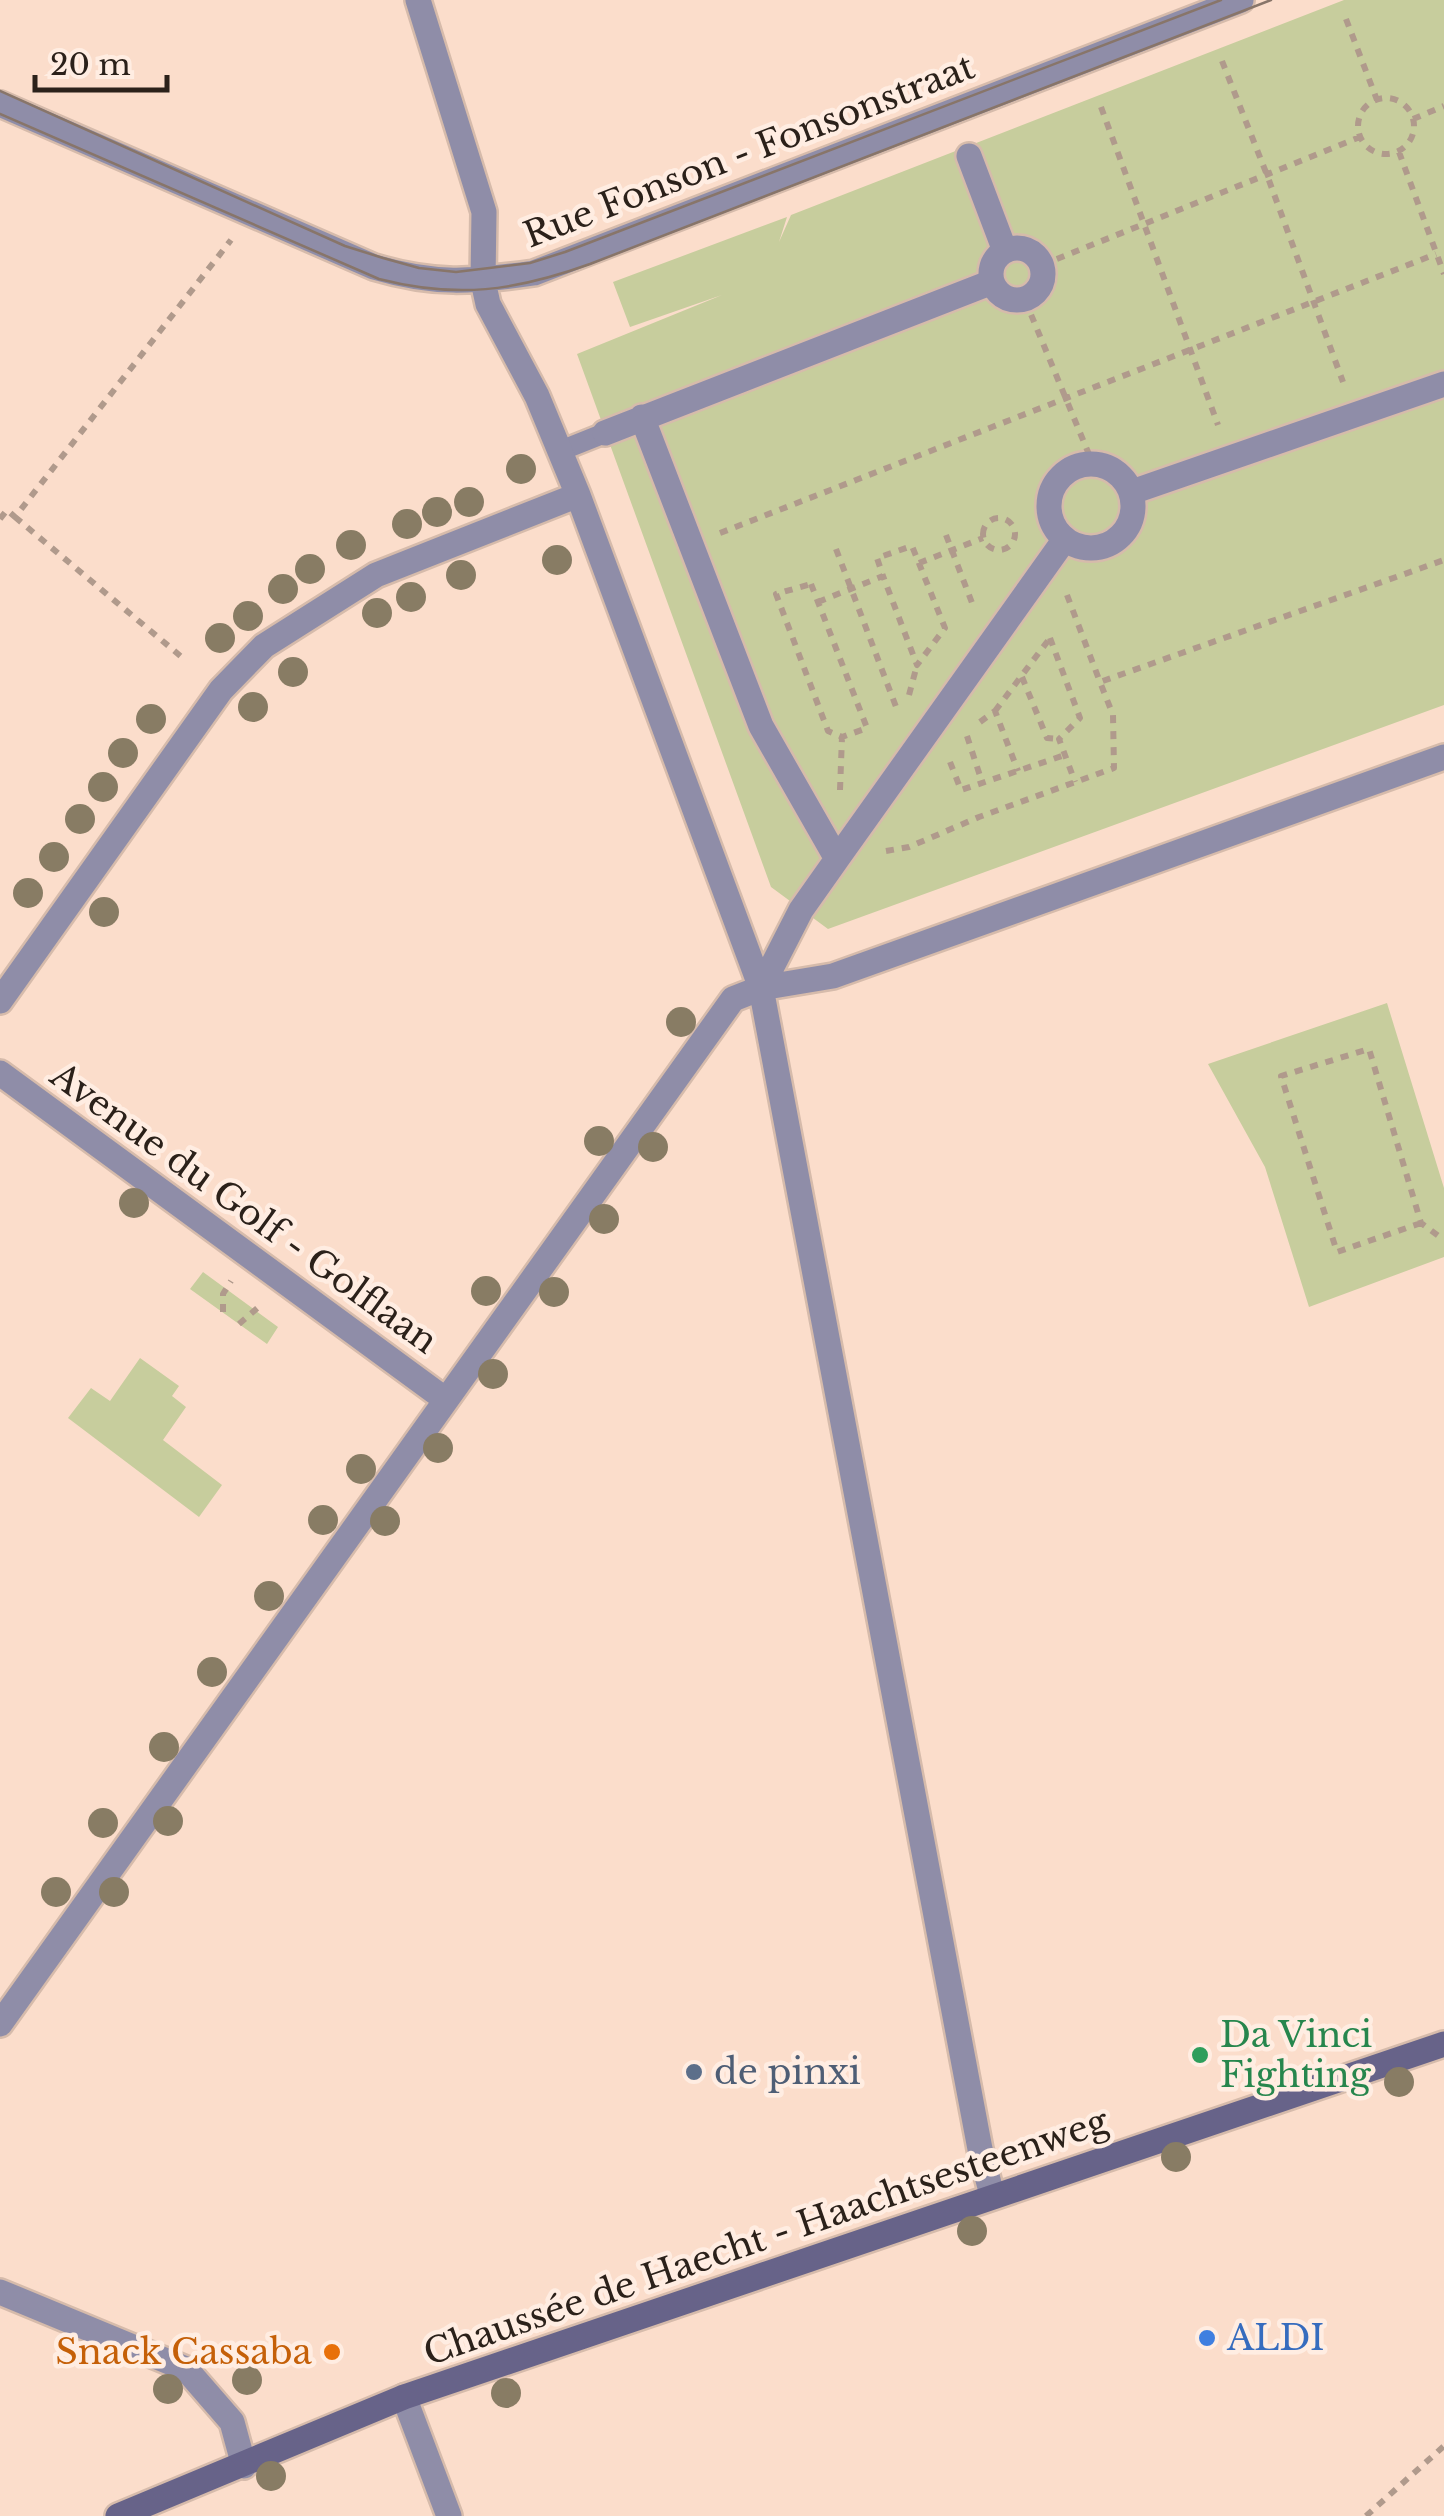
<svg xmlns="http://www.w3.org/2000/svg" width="1444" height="2516" font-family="'Libre Baskerville',serif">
  <rect width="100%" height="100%" fill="#fbddcb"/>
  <path fill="#c7cd9d" d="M 1344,0 L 1444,0 L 1444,705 L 828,929 L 771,887 L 577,354 L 722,295 L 630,327 L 613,282 L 787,217 L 779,242 L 791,215 Z
    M 1387,1003 L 1444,1188 L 1444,1257 L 1309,1307 L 1265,1167 L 1208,1064 Z
    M 203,1272 L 278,1327 L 267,1344 L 190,1289 Z
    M 140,1358 L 179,1386 L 172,1396 L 186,1407 L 163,1440 L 222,1485 L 199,1517 L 68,1418 L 91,1388 L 110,1401 Z"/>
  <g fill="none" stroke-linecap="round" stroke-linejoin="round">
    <defs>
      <path id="lane" d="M 560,451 L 605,433"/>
      <path id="street" d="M 418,0 L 484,212 L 483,281 L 488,304 L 537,396 L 578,495 L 761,988 L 980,2149 L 992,2195
        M 0,104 L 374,267 C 435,285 471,282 534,273 L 1241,0
        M 969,156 L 1005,251
        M991 274a26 26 0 1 1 52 0a26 26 0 1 1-52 0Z
        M 642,417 L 761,726 L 837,859 L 801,910 L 761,988
        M 605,433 L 992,282
        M1049 506a42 42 0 1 1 84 0a42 42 0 1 1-84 0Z
        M 1132,492 L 1444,384
        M 837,859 L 1065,539
        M 0,1001 L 221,690 L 264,646 L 376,575 L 578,495
        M 0,1073 L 446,1400
        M 0,2024 L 733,999 L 761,988 L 833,976 L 1444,757
        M 0,2292 L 186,2369 L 232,2422 L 244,2466
        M 404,2397 L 449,2516"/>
      <path id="secondary" d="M 118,2516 L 404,2397 L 1444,2044"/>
    </defs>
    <use href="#lane" stroke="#d6bbab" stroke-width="25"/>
    <use href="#street" stroke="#d6bbab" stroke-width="30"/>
    <use href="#secondary" stroke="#d6bbab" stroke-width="30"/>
    <path stroke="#b09a8c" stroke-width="6" stroke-dasharray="8 8" stroke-linecap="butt" d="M 1346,19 L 1377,100
      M 1222,61 L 1267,175 L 1343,382
      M1358 126a28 28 0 1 1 56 0a28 28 0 1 1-56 0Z
      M 1101,107 L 1218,425
      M 1413,119 L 1444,106
      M 1399,152 L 1444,274
      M 1042,265 L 1360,137
      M 1025,300 L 1093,464
      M 15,517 L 184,659
      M983 534a16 16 0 1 1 32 0a16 16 0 1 1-32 0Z
      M 0,519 L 7,510 L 15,517 L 231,240
      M 720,533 L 1436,254
      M 946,535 L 974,608
      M 836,549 L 898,712
      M 919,563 L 983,538
      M 811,584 L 867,728 L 842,737 L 828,731 L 776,594 Z
      M 1067,595 L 1100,682 L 1444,560
      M 818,602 L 883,576 L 877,558 L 912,546 L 945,628 L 917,665 L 883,576
      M 1050,638 L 1080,718 L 1059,739 L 1075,782
      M 1022,677 L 1047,738 L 1059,739
      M 909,695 L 917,665
      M 995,711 L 1050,638
      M 980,722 L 995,711 L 1018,771
      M 967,736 L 982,782
      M 950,762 L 961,790 L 1065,755
      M 840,790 L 842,737
      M 886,851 L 909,847 L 979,817 L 1114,768 L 1113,715 L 1100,682
      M 1421,1223 L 1337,1252 L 1281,1076 L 1369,1049 L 1421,1223 L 1444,1240
      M 223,1312 L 223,1294 L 231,1281
      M 239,1324 L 262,1304
      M 1366,2516 L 1444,2446"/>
    <use href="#lane" stroke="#8f8da8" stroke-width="20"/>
    <use href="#street" stroke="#8f8da8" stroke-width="25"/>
    <use href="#secondary" stroke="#676389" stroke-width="25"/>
    <path stroke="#887569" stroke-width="2.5" d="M 0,91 L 345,246 L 383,258 L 419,268 L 456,272 L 530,263 L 565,252 L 1221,0
      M 0,114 L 379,279 C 457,299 515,291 590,264 L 1271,0"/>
  </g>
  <g fill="#887c64">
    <circle cx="521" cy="469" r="15"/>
    <circle cx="469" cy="502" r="15"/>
    <circle cx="437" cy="512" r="15"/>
    <circle cx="407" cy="524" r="15"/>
    <circle cx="351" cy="545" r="15"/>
    <circle cx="557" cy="560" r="15"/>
    <circle cx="310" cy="569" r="15"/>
    <circle cx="461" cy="575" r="15"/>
    <circle cx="283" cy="589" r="15"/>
    <circle cx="411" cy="597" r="15"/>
    <circle cx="377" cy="613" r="15"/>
    <circle cx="248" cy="616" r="15"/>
    <circle cx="220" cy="638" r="15"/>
    <circle cx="293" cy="672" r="15"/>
    <circle cx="253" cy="707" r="15"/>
    <circle cx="151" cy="719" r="15"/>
    <circle cx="123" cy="753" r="15"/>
    <circle cx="103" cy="787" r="15"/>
    <circle cx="80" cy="819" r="15"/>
    <circle cx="54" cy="857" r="15"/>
    <circle cx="28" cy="893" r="15"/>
    <circle cx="104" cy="912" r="15"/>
    <circle cx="681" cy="1022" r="15"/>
    <circle cx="599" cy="1141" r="15"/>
    <circle cx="653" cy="1147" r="15"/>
    <circle cx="134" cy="1203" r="15"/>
    <circle cx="604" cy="1219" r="15"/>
    <circle cx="486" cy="1291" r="15"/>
    <circle cx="554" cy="1292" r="15"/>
    <circle cx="493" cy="1374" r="15"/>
    <circle cx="438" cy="1448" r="15"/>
    <circle cx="361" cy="1469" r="15"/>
    <circle cx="323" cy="1520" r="15"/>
    <circle cx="385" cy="1521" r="15"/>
    <circle cx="269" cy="1596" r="15"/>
    <circle cx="212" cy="1672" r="15"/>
    <circle cx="164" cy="1747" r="15"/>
    <circle cx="168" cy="1821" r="15"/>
    <circle cx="103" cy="1823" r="15"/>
    <circle cx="56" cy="1892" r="15"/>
    <circle cx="114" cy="1892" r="15"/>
    <circle cx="1399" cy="2082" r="15"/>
    <circle cx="1176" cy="2157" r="15"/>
    <circle cx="972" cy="2231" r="15"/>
    <circle cx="247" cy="2380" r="15"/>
    <circle cx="168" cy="2389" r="15"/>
    <circle cx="506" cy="2393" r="15"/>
    <circle cx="271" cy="2476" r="15"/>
  </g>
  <circle fill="#2e9e5b" stroke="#ffede2" stroke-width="4" cx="1200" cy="2055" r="10"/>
  <circle fill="#5c6f8a" stroke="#ffede2" stroke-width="4" cx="694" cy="2072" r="10"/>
  <circle fill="#3f7fe0" stroke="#ffede2" stroke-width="4" cx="1207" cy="2338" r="10"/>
  <circle fill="#e8710a" stroke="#ffede2" stroke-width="4" cx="332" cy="2352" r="10"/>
  <g text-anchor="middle" stroke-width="9" stroke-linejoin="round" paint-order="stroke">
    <g font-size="35" fill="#2b211a" stroke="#ffede2">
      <text transform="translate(749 151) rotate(-21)" y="12">Rue Fonson - Fonsonstraat</text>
      <text transform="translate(244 1208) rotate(36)" y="12">Avenue du Golf - Golflaan</text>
      <text transform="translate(766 2237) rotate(-19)" y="12">Chaussée de Haecht - Haachtsesteenweg</text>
    </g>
    <g font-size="35" fill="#27864d" stroke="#ffede2" text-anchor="start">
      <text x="1220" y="2047">Da Vinci<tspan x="1220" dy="40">Fighting</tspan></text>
    </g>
    <g font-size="35" fill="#4e5e75" stroke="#ffede2" text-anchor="start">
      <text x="714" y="2084">de pinxi</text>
    </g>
    <g font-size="35" fill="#366cbe" stroke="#ffede2" text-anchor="start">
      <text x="1227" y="2350">ALDI</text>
    </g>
    <g font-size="35" fill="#c56008" stroke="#ffede2" text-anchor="end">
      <text x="312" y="2364">Snack Cassaba</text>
    </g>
  </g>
  <path d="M35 75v15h132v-15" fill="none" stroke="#2b211a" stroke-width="5"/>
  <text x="50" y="75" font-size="30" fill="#2b211a" stroke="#ffede2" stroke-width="8" paint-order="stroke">20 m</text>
</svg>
